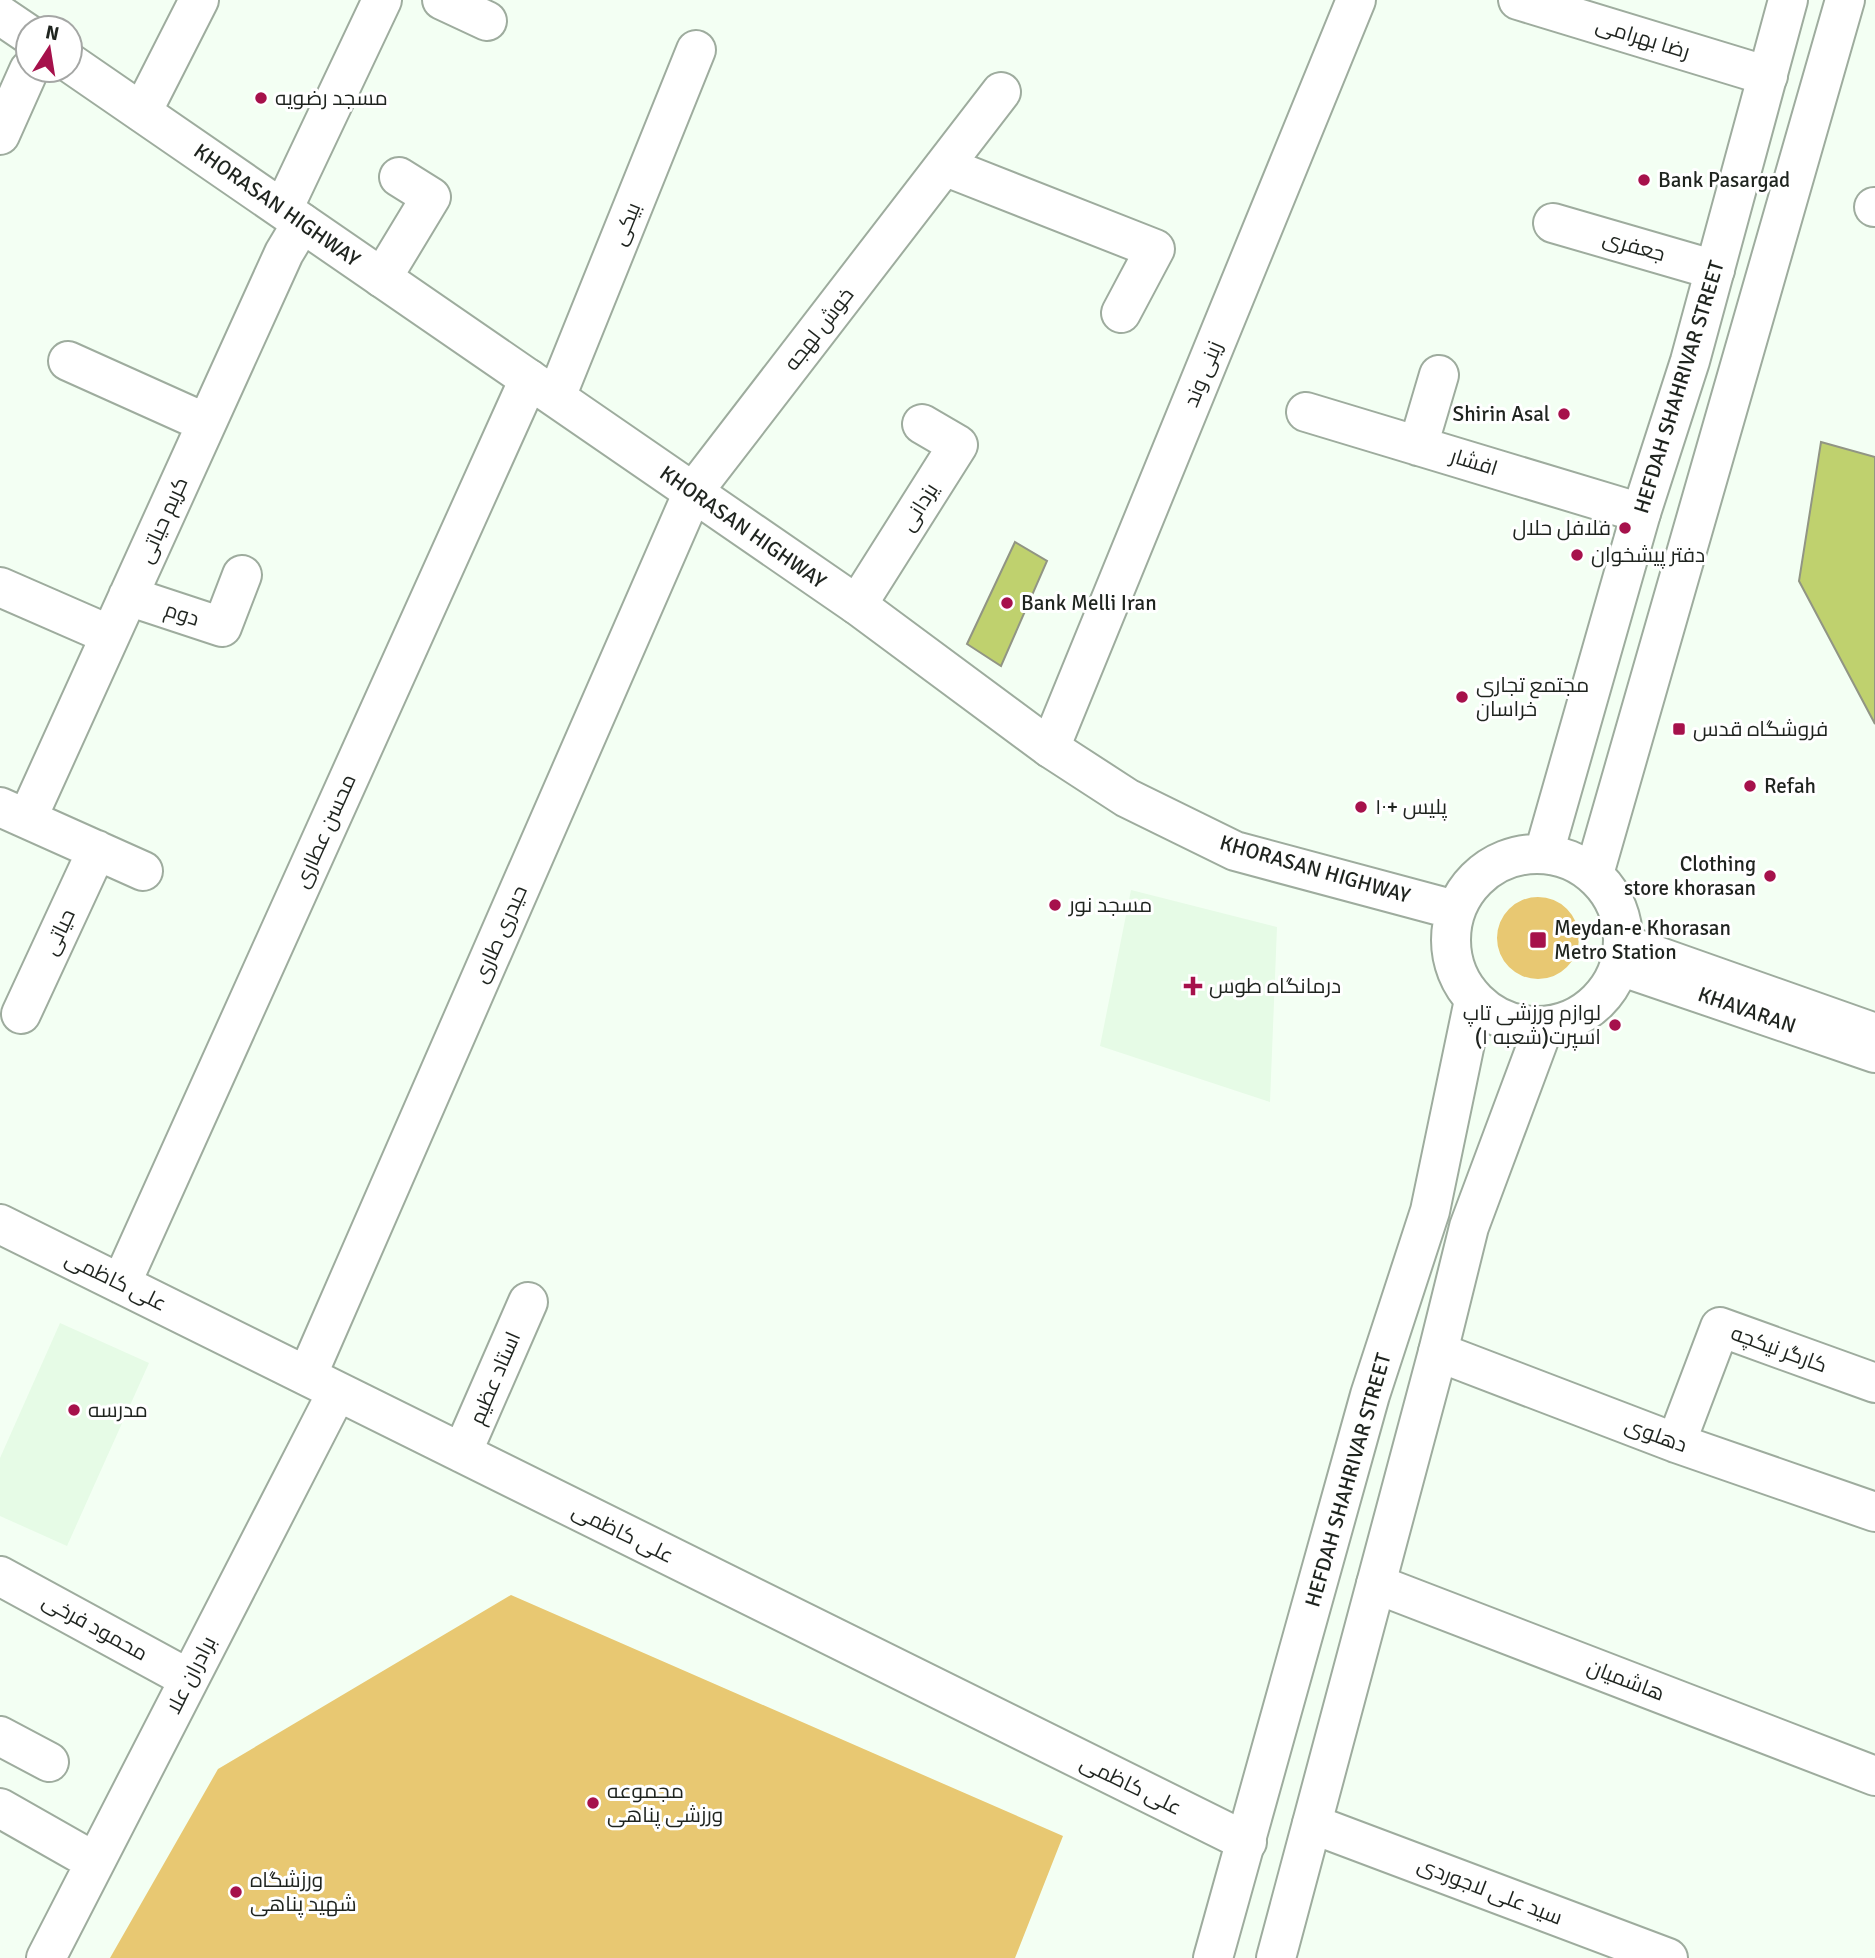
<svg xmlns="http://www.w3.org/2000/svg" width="1875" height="1958" font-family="Signika,Cairo,sans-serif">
  <rect width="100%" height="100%" fill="#f3fff3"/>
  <path fill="#e6fbe6" d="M 1131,890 L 1277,927 L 1270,1102 L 1100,1046 Z
    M 60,1323 L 149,1363 L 67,1546 L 0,1516 L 0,1458 Z"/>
  <path fill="#e8c872" d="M1497 938a41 41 0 1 1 82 0a41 41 0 1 1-82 0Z
    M 511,1595 L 1063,1836 L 1015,1958 L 110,1958 L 218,1769 Z"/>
  <path fill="#bfd16e" stroke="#919584" stroke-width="2" d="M 1821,442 L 1875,457 L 1875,724 L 1799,581 Z
    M 1015,542 L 1047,561 L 1001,666 L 967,644 Z"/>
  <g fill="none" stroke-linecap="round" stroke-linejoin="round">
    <defs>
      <path id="minor" d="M 442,0 L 487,21
        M 1518,0 L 1768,76
        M 142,112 L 199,0
        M 0,135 L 29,70
        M 944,166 L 1155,249 L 1121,313
        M 1874,207 L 1875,207
        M 283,209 L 382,0
        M 1553,223 L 1715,270
        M 382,278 L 431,197 L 399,177
        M 68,361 L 206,423
        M 556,397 L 696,50
        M 1306,412 L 1641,513
        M 1418,446 L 1439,375
        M 0,587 L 110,635
        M 128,596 L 222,627 L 242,575
        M 857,605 L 958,445 L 922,424
        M 1050,748 L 1356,0
        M 0,807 L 143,871
        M 27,819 L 284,253 L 302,223
        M 1594,874 L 1845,0
        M 1623,944 L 1875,1033
        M 21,1014 L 97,850
        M 0,1224 L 1247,1842
        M 121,1284 L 529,379
        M 1438,1352 L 1676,1443 L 1875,1512
        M 307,1376 L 693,492 L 1001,92
        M 1676,1443 L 1720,1327 L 1875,1383
        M 462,1453 L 528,1302
        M 0,1576 L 189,1679
        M 1376,1584 L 1875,1776
        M 0,1736 L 49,1762
        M 0,1808 L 95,1862
        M 1312,1824 L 1668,1958
        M 46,1958 L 337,1392"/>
      <path id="major" d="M 0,15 L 28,34
        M 70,63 L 857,605 L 1050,748 L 1127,798 L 1235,851 L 1455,910
        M 1544,853 L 1641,513 L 1690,361 L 1788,0
        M1451 940a86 86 0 1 1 172 0a86 86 0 1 1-172 0Z
        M 1620,966 L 1875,1053
        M 1213,1958 L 1370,1395 L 1430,1211 L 1474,1000
        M 1276,1958 L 1438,1352 L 1469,1227 L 1544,1026"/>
    </defs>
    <use href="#minor" stroke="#9eac9e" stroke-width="42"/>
    <use href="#major" stroke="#9eac9e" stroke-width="42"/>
    <use href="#minor" stroke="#fff" stroke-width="38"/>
    <use href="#major" stroke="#fff" stroke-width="38"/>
  </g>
  <g fill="#a6114b" stroke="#fff" stroke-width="2.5">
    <circle cx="261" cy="98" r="7"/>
    <circle cx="1644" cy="180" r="7"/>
    <circle cx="1564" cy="414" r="7"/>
    <circle cx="1625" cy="528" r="7"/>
    <circle cx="1577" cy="555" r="7"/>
    <circle cx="1007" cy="603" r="7"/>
    <circle cx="1462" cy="697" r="7"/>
    <rect x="1672" y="722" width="14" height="14" rx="3.5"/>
    <circle cx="1750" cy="786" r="7"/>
    <circle cx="1361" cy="807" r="7"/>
    <circle cx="1770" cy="876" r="7"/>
    <circle cx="1055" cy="905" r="7"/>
    <rect x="1529" y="931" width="18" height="18" rx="3.5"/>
    <path d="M1189.5 975.5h7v7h7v7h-7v7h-7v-7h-7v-7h7z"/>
    <circle cx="1615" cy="1025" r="7"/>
    <circle cx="74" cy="1410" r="7"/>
    <circle cx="593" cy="1803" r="7"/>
    <circle cx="236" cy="1892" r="7"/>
  </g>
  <g text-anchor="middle" stroke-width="6" stroke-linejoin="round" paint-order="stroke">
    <g font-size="21" fill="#1f241f" stroke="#fff">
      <text transform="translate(1643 38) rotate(17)" y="7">رضا بهرامی</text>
      <text transform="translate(277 205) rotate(35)" y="7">KHORASAN HIGHWAY</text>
      <text transform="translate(626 224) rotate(-68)" y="7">بیکی</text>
      <text transform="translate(1634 246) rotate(16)" y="7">جعفری</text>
      <text transform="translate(819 329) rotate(-52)" y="7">خوش لهجه</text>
      <text transform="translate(1203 374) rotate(-68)" y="7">زینی وند</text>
      <text transform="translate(1679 387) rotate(-73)" y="7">HEFDAH SHAHRIVAR STREET</text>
      <text transform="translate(1474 462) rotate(17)" y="7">افشار</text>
      <text transform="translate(919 507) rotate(-58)" y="7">یزدانی</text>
      <text transform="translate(163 520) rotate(-66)" y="7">کریم حیاتی</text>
      <text transform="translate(743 527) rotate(35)" y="7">KHORASAN HIGHWAY</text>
      <text transform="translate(182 614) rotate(18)" y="7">دوم</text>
      <text transform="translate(325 831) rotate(-66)" y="7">محسن عطاری</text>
      <text transform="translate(1315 869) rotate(16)" y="7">KHORASAN HIGHWAY</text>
      <text transform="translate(59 932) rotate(-65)" y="7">حیاتی</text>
      <text transform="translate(500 934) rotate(-66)" y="7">حیدری طاری</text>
      <text transform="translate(1747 1010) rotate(19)" y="7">KHAVARAN</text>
      <text transform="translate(116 1281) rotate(26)" y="7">علی کاظمی</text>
      <text transform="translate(1779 1349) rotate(20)" y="7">کارگر نیکچه</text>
      <text transform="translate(495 1378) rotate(-67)" y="7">استاد عظیم</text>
      <text transform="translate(1656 1435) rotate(20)" y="7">دهلوی</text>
      <text transform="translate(1348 1480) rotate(-74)" y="7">HEFDAH SHAHRIVAR STREET</text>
      <text transform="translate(623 1533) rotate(26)" y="7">علی کاظمی</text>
      <text transform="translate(95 1627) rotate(29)" y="7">محمود فرخی</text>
      <text transform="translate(191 1675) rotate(-63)" y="7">برادران علا</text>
      <text transform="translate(1626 1680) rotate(21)" y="7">هاشمیان</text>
      <text transform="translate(1131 1785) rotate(26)" y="7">علی کاظمی</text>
      <text transform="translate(1490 1891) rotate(21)" y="7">سید علی لاجوردی</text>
    </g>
    <g font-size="21" fill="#1f241f" stroke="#fff" text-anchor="start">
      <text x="275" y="105">مسجد رضویه</text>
      <text x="1658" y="187">Bank Pasargad</text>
      <text x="1550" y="421" text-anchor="end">Shirin Asal</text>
      <text x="1611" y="535" text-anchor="end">فلافل حلال</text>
      <text x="1591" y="562">دفتر پیشخوان</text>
      <text x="1021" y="610">Bank Melli Iran</text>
      <text x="1476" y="692">مجتمع تجاری<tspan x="1476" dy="24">خراسان</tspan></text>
      <text x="1693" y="736">فروشگاه قدس</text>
      <text x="1764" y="793">Refah</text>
      <text x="1375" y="814">پلیس +۱۰</text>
      <text x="1756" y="871" text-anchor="end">Clothing<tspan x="1756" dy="24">store khorasan</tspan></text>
      <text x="1069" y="912">مسجد نور</text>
      <text x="1554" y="935">Meydan-e Khorasan<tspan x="1554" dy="24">Metro Station</tspan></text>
      <text x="1209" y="993">درمانگاه طوس</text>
      <text x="1601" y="1020" text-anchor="end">لوازم ورزشی تاپ<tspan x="1601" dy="24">اسپرت(شعبه ۱)</tspan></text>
      <text x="88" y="1417">مدرسه</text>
      <text x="607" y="1798">مجموعه<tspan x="607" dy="24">ورزشی پناهی</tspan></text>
      <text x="250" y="1887">ورزشگاه<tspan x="250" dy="24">شهید پناهی</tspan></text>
    </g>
  </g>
  <g transform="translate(49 49) rotate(12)"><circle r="33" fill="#ffffff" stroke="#a5a7a5" stroke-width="2"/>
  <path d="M0-5L12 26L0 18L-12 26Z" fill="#a6114b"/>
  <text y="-10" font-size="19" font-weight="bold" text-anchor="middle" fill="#1f241f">N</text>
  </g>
</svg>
